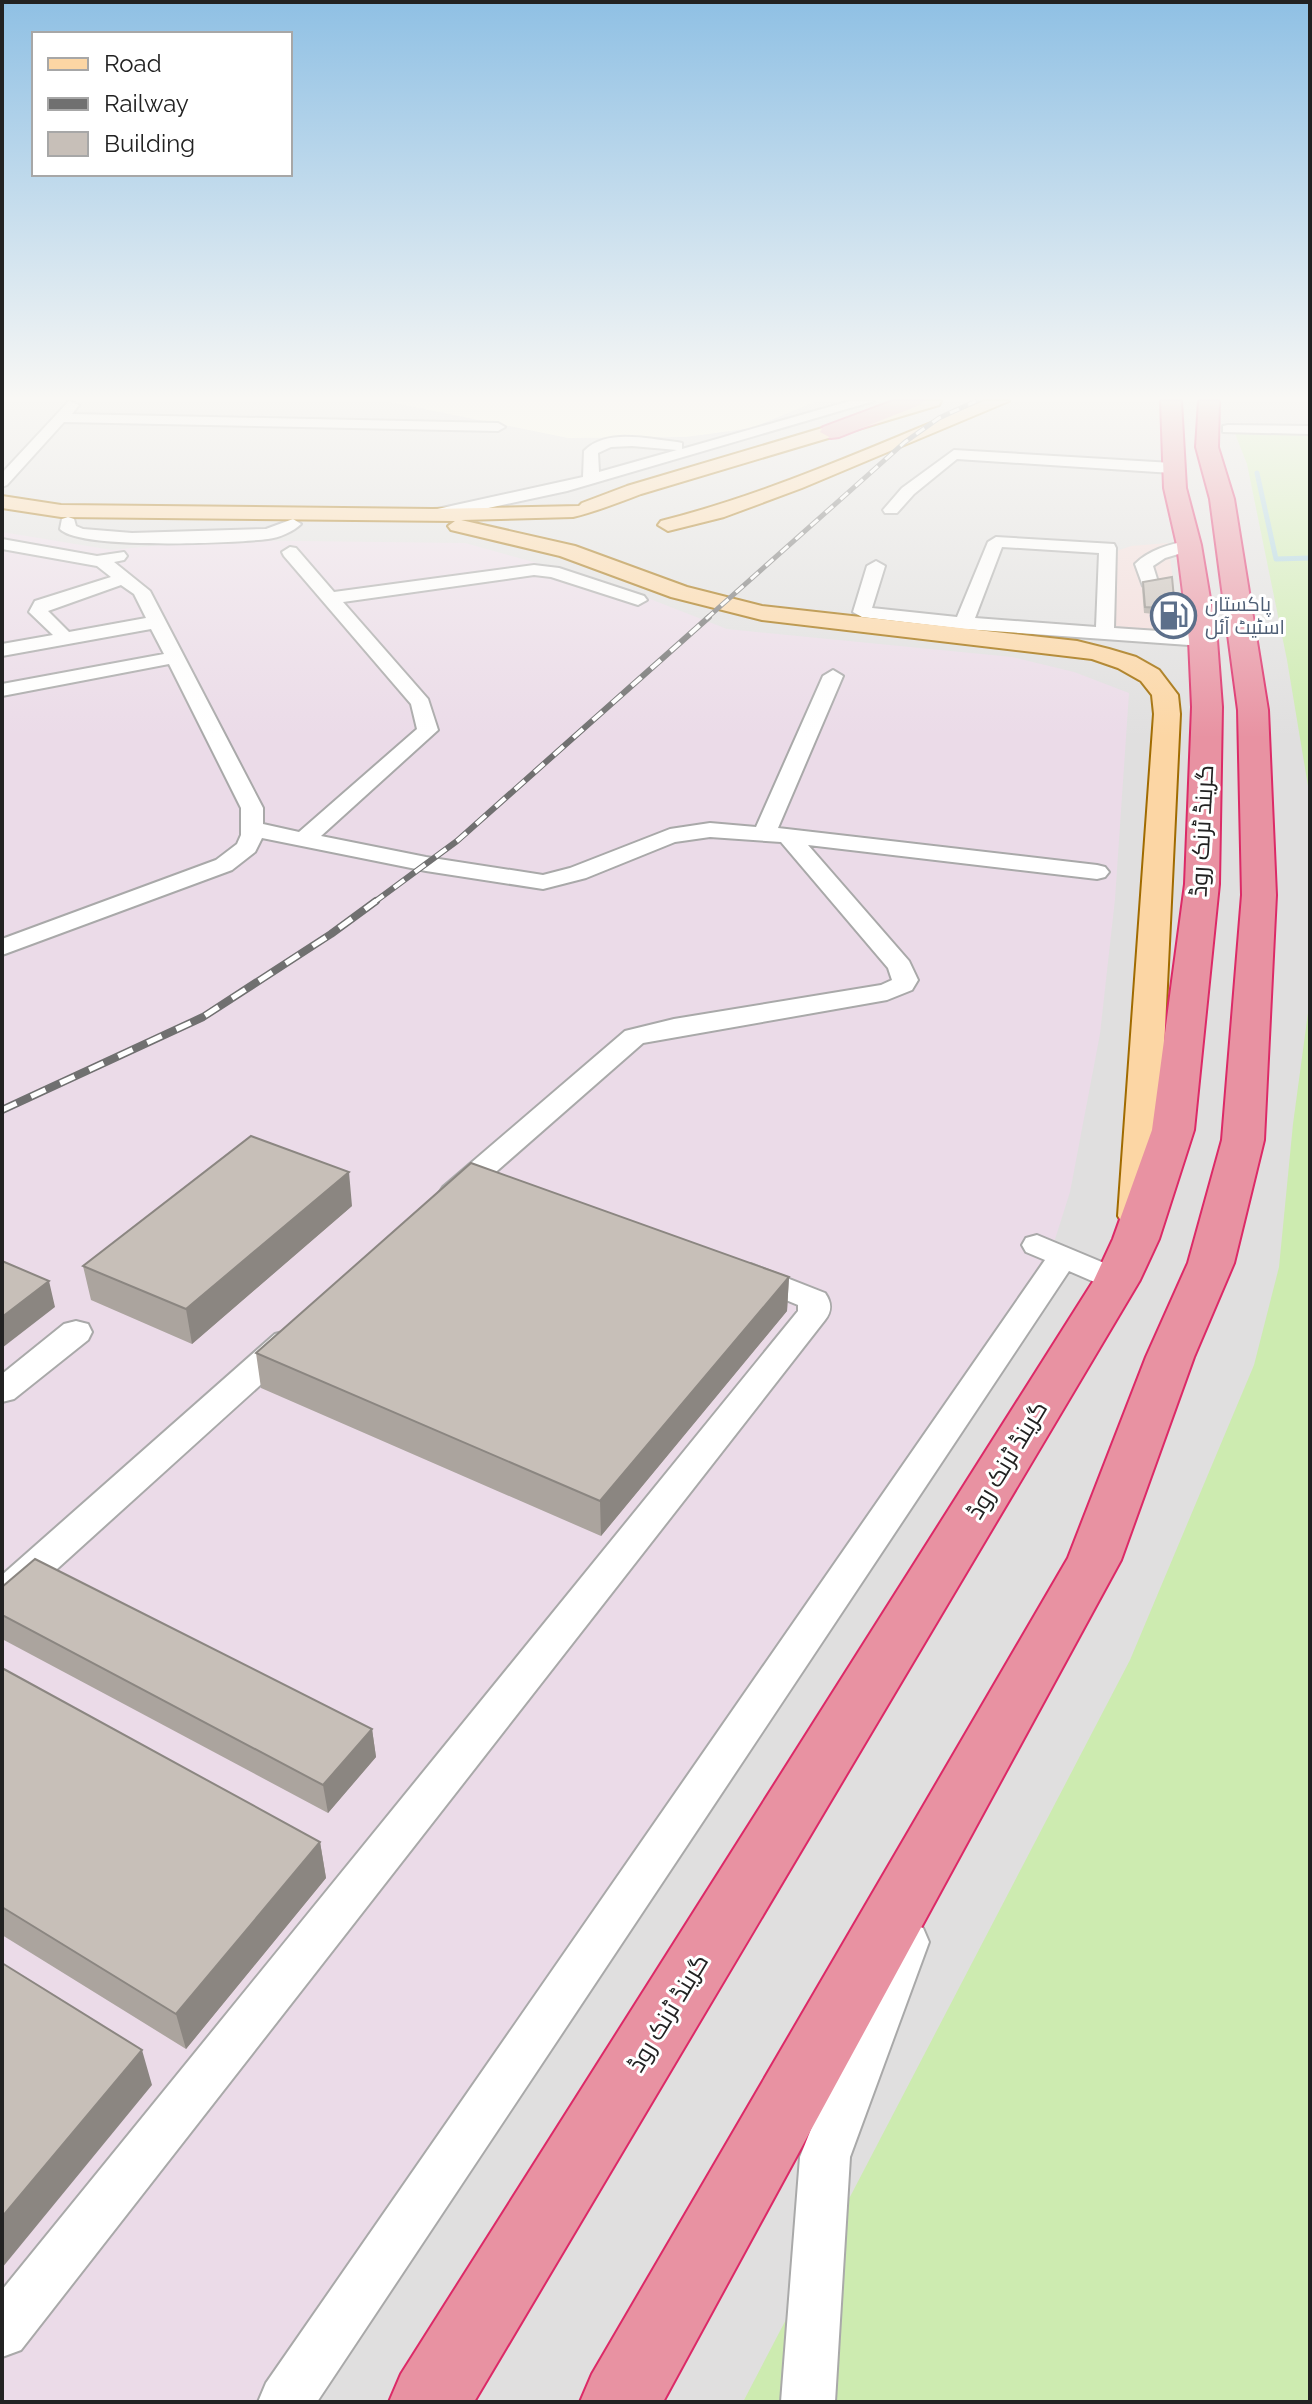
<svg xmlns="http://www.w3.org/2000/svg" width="1312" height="2404" font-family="Raleway,Cairo,sans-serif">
  <rect width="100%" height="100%" fill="#f2efe9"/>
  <path fill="#e0dfdf" d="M 2,401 L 1310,401 L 1310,2402 L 2,2402 Z"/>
  <path fill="#f2dad9" d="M 1168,543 L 1180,632 L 1113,626 L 1111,553 L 1131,546 Z"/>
  <path fill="#ebdbe8" d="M 2,532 L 112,550 L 210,540 L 465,543 L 609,583 L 727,629 L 1012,657 L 1074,672 L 1129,693 L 1115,899 L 1100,1034 L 1070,1192 L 1038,1293 L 283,2402 L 2,2402 Z"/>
  <path fill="#ffffe5" d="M 385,401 L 817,401 L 752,428 L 686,437 L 568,438 Z"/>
  <path fill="#cdebb0" d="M 1234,431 L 1310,432 L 1310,798 L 1287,660 L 1247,464 Z
    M 1310,998 L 1310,2402 L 743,2402 L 1130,1660 L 1254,1365 L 1279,1267 L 1293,1124 Z"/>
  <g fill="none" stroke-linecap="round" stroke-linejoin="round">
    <path stroke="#aad3df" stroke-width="5" d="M 1257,473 L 1276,559 L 1310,558"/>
    <defs>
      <path id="minor" d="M 69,401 L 79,405 L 72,414 L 498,423 L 505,427 L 498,431 L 64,422 L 7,485 L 2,487 L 2,473 Z
        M 850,401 L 874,401 L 567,491 L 433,520 L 425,515 L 433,510 L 583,477 L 584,451 C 606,428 648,439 677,442 L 682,443 L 682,449 ZM 632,446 L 677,450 L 599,472 L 598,453 L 611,447 Z
        M 1228,425 L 1310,426 L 1310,434 L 1223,432 L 1223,426 Z
        M 954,450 L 1172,463 L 1180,468 L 1172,473 L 957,459 L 914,494 L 897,513 L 885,513 L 883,510 L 902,488 Z
        M 68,517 L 74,519 L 76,526 L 83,529 L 132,533 L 266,529 L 293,519 L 301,524 C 294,531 279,538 268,539 C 234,543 80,550 60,529 L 62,519 Z
        M 996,537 L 1114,544 L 1116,548 L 1114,628 L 1203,634 L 1212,640 L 1203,646 L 964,629 L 862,617 L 853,612 L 867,566 L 876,561 L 885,566 L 872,608 L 957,617 L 988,542 ZM 1002,547 L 1099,553 L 1096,627 L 975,618 Z
        M 2,539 L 97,556 L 124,552 L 127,556 L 124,560 L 114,562 L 150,591 L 263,808 L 263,824 L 299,832 L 417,729 L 411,704 L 284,556 L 282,552 L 290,547 L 296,548 L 334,592 L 534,565 L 559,568 L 644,596 L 647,600 L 638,605 L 551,577 L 534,575 L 343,602 L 428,699 L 438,730 L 321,836 L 426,857 L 543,875 L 570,868 L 670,829 L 710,823 L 756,827 L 823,676 L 833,670 L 843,676 L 778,828 L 1097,865 L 1105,867 L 1109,872 L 1105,877 L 1097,879 L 808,845 L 909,961 L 918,980 L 912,990 L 887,1000 L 643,1043 L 465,1199 L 454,1202 L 443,1199 L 439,1193 L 443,1187 L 625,1031 L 674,1019 L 881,985 L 892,980 L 888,968 L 781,842 L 710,837 L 675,842 L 586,878 L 543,889 L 426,871 L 262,838 L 255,852 L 232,870 L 2,955 L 2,939 L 216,860 L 237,844 L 241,835 L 241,808 L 169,664 L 2,696 L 2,684 L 164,654 L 151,629 L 2,656 L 2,644 L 53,635 L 29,612 L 35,601 L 111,577 L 97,566 L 2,549 ZM 121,585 L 134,594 L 146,618 L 69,632 L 48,611 Z
        M 1189,540 L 1197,545 L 1195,549 L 1165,558 L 1153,566 L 1158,582 L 1149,587 L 1143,586 L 1135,564 C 1150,549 1169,545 1189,540 Z
        M 1037,1235 L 1128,1273 L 1133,1280 L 1128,1287 L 1117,1290 L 1106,1287 L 1069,1271 L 317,2402 L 258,2402 L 266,2383 L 1045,1260 L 1026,1252 L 1022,1245 L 1026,1238 Z
        M 751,1264 L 825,1293 C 832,1303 832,1311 825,1320 L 21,2350 L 2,2357 L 2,2290 L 798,1311 L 798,1305 L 740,1281 L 735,1274 L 740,1267 Z
        M 76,1321 L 88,1324 L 92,1332 L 88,1340 L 14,1399 L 2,1402 L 2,1374 L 64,1324 Z
        M 287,1331 L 299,1334 L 303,1342 L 299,1350 L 15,1607 L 2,1611 L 2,1575 L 275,1334 Z
        M 907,1922 L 923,1928 L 929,1942 L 850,2157 L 835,2402 L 781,2402 L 800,2157 L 885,1942 L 891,1928 Z"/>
      <path id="major" d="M 913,401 L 941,401 L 939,405 L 641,494 C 618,503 594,512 573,517 L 461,520 L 575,546 L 687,587 L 762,606 L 1077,641 L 1109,649 L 1136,657 L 1159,670 L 1178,695 L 1180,714 L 1156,1216 L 1151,1224 L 1137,1228 L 1123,1224 L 1118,1216 L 1154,714 L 1152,695 L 1141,681 L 1118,668 L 1092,659 L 762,620 L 671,597 L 560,556 L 451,530 L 448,526 L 455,521 L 61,517 L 2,508 L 2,496 L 61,505 L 433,509 L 579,506 L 582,503 L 627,486 Z
        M 984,401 L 1009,401 L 802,488 L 724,517 L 668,531 L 658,525 L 661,521 C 772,493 878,444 984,401 Z"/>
      <path id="highway" d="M 893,401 L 923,401 L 920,405 L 839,437 L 831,438 L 820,432 L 823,427 Z
        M 1161,401 L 1181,401 L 1186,488 L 1201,545 L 1217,640 L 1222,707 L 1219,884 L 1194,1130 L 1159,1239 L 1140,1280 L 474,2402 L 389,2402 L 401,2374 L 1094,1280 L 1113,1239 L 1152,1130 L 1185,884 L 1192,707 L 1189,640 L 1177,545 L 1164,488 Z
        M 1199,401 L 1219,401 L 1218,447 L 1234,499 L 1268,710 L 1276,895 L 1264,1140 L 1234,1263 L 1194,1357 L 1121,1560 L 663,2402 L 580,2402 L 592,2374 L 1068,1558 L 1146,1357 L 1188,1263 L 1222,1140 L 1242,895 L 1238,710 L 1210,499 L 1196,447 Z"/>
    </defs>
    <use href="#minor" stroke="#a9a9a9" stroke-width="4"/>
    <use href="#major" stroke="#a06b00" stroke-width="4"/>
    <use href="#highway" stroke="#dc2a67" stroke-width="4"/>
    <use href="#minor" fill="#fff" fill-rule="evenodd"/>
    <use href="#major" fill="#fcd6a4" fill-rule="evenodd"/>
    <use href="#highway" fill="#e892a2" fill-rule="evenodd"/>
    <defs>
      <path id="rail-far2" d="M 706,619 L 905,442 L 939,418 L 976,401"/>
      <path id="rail-far1" d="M 373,903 L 457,841 L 709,617"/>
      <path id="rail" d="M 2,1110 L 203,1017 L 331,934 L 376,901"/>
    </defs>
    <use href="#rail-far2" stroke="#707070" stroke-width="5"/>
    <use href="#rail-far1" stroke="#707070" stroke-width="6"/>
    <use href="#rail" stroke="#707070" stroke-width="8"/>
    <use href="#rail-far2" stroke="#fff" stroke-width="3" stroke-dasharray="10" stroke-linecap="butt"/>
    <use href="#rail-far1" stroke="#fff" stroke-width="4" stroke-dasharray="13" stroke-linecap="butt"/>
    <use href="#rail" stroke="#fff" stroke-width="5" stroke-dasharray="16" stroke-linecap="butt"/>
  </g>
  <path fill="#aba49e" d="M 1143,582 L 1175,609 L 1174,616 L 1144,613 L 1142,589 Z
    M 352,1206 L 192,1344 L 91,1300 L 83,1266 Z
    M 789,1277 L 787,1311 L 601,1536 L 261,1388 L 256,1353 Z
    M 2,1587 L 372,1729 L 376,1757 L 328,1813 L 2,1639 Z
    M 2,1668 L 320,1842 L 326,1878 L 186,2049 L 2,1935 Z"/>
  <path fill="#8b8681" d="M 349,1172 L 352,1206 L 192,1344 L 186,1309 Z
    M 789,1277 L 787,1311 L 601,1536 L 600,1501 Z
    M 49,1281 L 55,1307 L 2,1348 L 2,1317 Z
    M 372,1729 L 376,1757 L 328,1813 L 323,1785 Z
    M 320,1842 L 326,1878 L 186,2049 L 176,2014 Z
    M 142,2050 L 152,2085 L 2,2268 L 2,2217 Z"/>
  <path fill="#c7bfb8" stroke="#8b8681" stroke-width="2" d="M 1172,577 L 1175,609 L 1145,607 L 1143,582 Z
    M 251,1136 L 349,1172 L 186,1309 L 83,1266 Z
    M 471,1163 L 789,1277 L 600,1501 L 256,1353 Z
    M 2,1261 L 49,1281 L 2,1317 Z
    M 35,1559 L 372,1729 L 323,1785 L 2,1615 L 2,1587 Z
    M 2,1668 L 320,1842 L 176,2014 L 2,1907 Z
    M 2,1963 L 142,2050 L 2,2217 Z"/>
  <linearGradient id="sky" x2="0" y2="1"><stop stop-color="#8fc0e4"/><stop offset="0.54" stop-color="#f9f8f5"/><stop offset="1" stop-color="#f9f8f5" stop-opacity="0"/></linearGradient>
  <rect width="1312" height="738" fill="url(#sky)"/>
  <defs>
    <symbol id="fuel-ring" viewBox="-11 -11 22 22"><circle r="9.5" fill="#fff" stroke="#5c6f8a" stroke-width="1.5"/><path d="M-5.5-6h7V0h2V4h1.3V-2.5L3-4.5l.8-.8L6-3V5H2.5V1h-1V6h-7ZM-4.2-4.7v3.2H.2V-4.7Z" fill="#5c6f8a"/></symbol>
  </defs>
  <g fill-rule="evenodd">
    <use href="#fuel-ring" x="1148" y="590" width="51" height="51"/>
  </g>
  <g text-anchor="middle" stroke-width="6" stroke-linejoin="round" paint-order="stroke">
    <g font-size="20" fill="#4e5e75" stroke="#fff" text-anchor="start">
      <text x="1205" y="611">پاکستان<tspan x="1205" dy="23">اسٹیٹ آئل</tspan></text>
    </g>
    <g font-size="24" fill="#222" stroke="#fff">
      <text transform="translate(1202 831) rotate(-87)" y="8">گرینڈ ٹرنک روڈ</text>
      <text transform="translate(1007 1460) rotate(-59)" y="8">گرینڈ ٹرنک روڈ</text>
      <text transform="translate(668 2013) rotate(-59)" y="8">گرینڈ ٹرنک روڈ</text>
    </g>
  </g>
  <rect width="1312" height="2404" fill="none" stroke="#222222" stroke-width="8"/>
  <rect x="32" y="32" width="260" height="144" fill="#ffffff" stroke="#a7a7a7" stroke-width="2"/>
  <rect x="48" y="58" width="40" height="12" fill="#fcd6a4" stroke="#a7a7a7" stroke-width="2"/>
  <text x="104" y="72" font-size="24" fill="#222222">Road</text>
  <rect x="48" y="98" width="40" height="12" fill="#707070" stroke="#a7a7a7" stroke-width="2"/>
  <text x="104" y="112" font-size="24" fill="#222222">Railway</text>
  <rect x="48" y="132" width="40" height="24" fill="#c7bfb8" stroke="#a7a7a7" stroke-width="2"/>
  <text x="104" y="152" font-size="24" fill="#222222">Building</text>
</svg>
